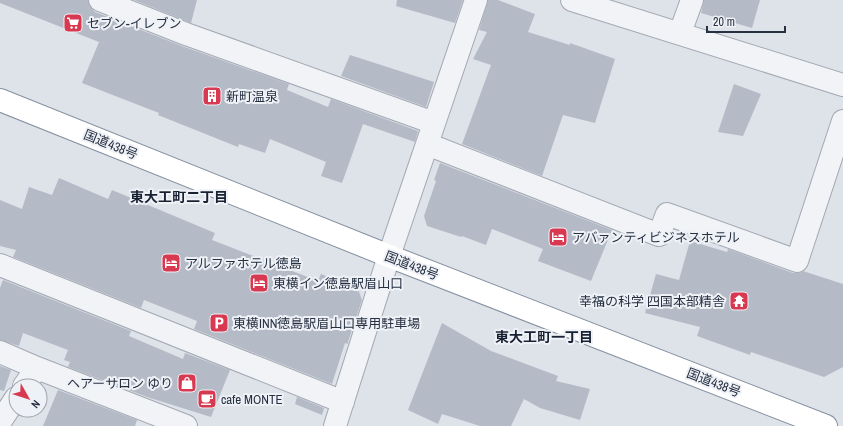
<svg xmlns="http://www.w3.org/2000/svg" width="843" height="426" font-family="'Archivo Narrow','Noto Sans JP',sans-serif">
  <rect width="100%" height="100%" fill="#dee2e9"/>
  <path fill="#b5bbc6" d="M 0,0 L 88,0 L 90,7 L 95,12 L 182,46 L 289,84 L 287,90 L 328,107 L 331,99 L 418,131 L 415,142 L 363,124 L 342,183 L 321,176 L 326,162 L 270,139 L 265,153 L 239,144 L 238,147 L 158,115 L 159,113 L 82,83 L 99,42 L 0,3 Z
    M 134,0 L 197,0 L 191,23 Z
    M 397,0 L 463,0 L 455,23 L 396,6 Z
    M 488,0 L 498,0 L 535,14 L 528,32 L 570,45 L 570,43 L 615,59 L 595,123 L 563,115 L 542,176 L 462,144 L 491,65 L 473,59 L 487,32 L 479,30 Z
    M 704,0 L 760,0 L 752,28 L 701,13 Z
    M 350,55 L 434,82 L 426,107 L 341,76 Z
    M 734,84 L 761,94 L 743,136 L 718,132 Z
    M 440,163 L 612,230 L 591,281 L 538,261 L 543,249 L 492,229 L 486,245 L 462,236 L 461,237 L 427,226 L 424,216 L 436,181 L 434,180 Z
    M 59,178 L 108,199 L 112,190 L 215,233 L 212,240 L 318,281 L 321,274 L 358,289 L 362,300 L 348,342 L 348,344 L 345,343 L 332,384 L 194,329 L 197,321 L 144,300 L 141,308 L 13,257 L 16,250 L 0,246 L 0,200 L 22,209 L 29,187 L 52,195 Z
    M 690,241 L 727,252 L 728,249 L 793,273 L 799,273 L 803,271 L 843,284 L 843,367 L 824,377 L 751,352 L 750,355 L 697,336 L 700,327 L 645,313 L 656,274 L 679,280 Z
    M 3,280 L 131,331 L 129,336 L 183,359 L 185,353 L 230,370 L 211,417 L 147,397 L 68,367 L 70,362 L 64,360 L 68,350 L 23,333 L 19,346 L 0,340 L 0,288 Z
    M 442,323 L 491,351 L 558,376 L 556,381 L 590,389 L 580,420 L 540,408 L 524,399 L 511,426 L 480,426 L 442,414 L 438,424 L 408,410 Z
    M 0,366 L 11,370 L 4,391 L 0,390 Z
    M 58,390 L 137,420 L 135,426 L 43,426 Z
    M 297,397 L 324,408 L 322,415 L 295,404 Z"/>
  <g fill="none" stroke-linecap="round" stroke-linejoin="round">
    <defs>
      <path id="street" d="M 100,0 L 186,34 L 434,123
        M 572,0 L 843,85
        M 680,33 L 692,0
        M 427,144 L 659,235 L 667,214 L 797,261 L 843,121
        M 0,265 L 343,402
        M 0,352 L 37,368 L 186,426
        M 24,386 L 37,368
        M 0,422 L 16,398
        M 335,426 L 389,256 L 476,0"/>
      <path id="highway" d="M 0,100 L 389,256 L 826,426"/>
    </defs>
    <use href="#street" stroke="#a3a9b3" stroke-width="24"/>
    <use href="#highway" stroke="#8490a1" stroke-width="24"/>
    <use href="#street" stroke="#f1f3f7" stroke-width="22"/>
    <use href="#highway" stroke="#fff" stroke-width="22"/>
  </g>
  <defs>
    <symbol id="supermarket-square" viewBox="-11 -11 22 22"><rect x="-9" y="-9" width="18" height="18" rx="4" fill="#d93851" stroke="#eef1f6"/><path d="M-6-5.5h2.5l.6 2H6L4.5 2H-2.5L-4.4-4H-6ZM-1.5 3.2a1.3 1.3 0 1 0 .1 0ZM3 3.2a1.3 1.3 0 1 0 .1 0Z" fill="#fff"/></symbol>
    <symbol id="building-square" viewBox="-11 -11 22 22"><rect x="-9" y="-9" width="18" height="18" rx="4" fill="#d93851" stroke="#eef1f6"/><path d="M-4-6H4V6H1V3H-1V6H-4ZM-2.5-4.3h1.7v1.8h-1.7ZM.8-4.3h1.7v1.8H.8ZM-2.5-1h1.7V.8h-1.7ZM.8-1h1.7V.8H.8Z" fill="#fff"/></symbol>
    <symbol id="hotel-square" viewBox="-11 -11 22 22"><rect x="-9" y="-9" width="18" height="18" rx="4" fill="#d93851" stroke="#eef1f6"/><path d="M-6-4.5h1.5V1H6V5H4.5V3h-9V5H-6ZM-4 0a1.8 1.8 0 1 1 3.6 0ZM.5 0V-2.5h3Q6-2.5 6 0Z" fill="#fff"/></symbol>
    <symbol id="temple-square" viewBox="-11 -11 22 22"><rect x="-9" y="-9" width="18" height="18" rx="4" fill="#d93851" stroke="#eef1f6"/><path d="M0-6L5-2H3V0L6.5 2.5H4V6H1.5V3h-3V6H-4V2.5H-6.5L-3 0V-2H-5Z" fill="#fff"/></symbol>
    <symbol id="parking-square" viewBox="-11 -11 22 22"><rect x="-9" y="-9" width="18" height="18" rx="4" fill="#d93851" stroke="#eef1f6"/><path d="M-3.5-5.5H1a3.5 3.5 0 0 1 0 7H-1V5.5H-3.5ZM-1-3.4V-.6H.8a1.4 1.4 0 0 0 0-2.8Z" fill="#fff"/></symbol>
    <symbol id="shop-square" viewBox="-11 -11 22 22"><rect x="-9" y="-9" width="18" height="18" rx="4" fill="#d93851" stroke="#eef1f6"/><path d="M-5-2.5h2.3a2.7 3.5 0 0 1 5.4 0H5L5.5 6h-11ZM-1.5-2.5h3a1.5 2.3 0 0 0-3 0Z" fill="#fff"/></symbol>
    <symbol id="cafe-square" viewBox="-11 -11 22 22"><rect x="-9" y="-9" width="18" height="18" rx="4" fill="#d93851" stroke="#eef1f6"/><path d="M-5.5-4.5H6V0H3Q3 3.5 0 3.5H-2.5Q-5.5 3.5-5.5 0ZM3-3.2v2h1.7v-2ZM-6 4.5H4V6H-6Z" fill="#fff"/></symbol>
  </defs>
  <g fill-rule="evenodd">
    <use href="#supermarket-square" x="62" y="12" width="22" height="22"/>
    <use href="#building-square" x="201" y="85" width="22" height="22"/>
    <use href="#hotel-square" x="547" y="226" width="22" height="22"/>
    <use href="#hotel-square" x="160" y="252" width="22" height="22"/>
    <use href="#hotel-square" x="248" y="272" width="22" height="22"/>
    <use href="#temple-square" x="728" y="290" width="22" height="22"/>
    <use href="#parking-square" x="208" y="312" width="22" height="22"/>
    <use href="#shop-square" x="176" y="372" width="22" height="22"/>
    <use href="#cafe-square" x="196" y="388" width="22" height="22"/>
  </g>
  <g text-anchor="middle" stroke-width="4" stroke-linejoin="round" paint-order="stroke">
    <g font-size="13" fill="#263041" stroke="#eef1f6" text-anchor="start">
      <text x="87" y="28">セブン-イレブン</text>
      <text x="226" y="101">新町温泉</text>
      <text x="572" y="242">アバァンティビジネスホテル</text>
      <text x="185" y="268">アルファホテル徳島</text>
      <text x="273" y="288">東横イン徳島駅眉山口</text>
      <text x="725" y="306" text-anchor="end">幸福の科学 四国本部精舎</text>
      <text x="233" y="328">東横INN徳島駅眉山口専用駐車場</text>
      <text x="173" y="388" text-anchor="end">ヘアーサロン ゆり</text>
      <text x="221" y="404">cafe MONTE</text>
    </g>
    <g font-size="13" fill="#263041" stroke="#eef1f6">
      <text transform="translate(111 144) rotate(22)" y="5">国道438号</text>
      <text transform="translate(412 265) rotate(21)" y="5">国道438号</text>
      <text transform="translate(714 382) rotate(21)" y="5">国道438号</text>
    </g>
    <g font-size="14" font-weight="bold" fill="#182132" stroke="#eef1f6">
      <text x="179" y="202">東大工町二丁目</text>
      <text x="544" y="342">東大工町一丁目</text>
    </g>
  </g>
  <g transform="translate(28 398) rotate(129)"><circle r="19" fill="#eef1f6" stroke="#9ea4ae"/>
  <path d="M0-3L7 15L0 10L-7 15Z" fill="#d93851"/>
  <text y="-6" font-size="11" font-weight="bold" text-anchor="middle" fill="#263041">N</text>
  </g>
  <path d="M707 26v6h78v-6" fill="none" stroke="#263041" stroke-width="2"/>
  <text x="713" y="26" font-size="12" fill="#263041" stroke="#eef1f6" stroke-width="3" paint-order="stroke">20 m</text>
</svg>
